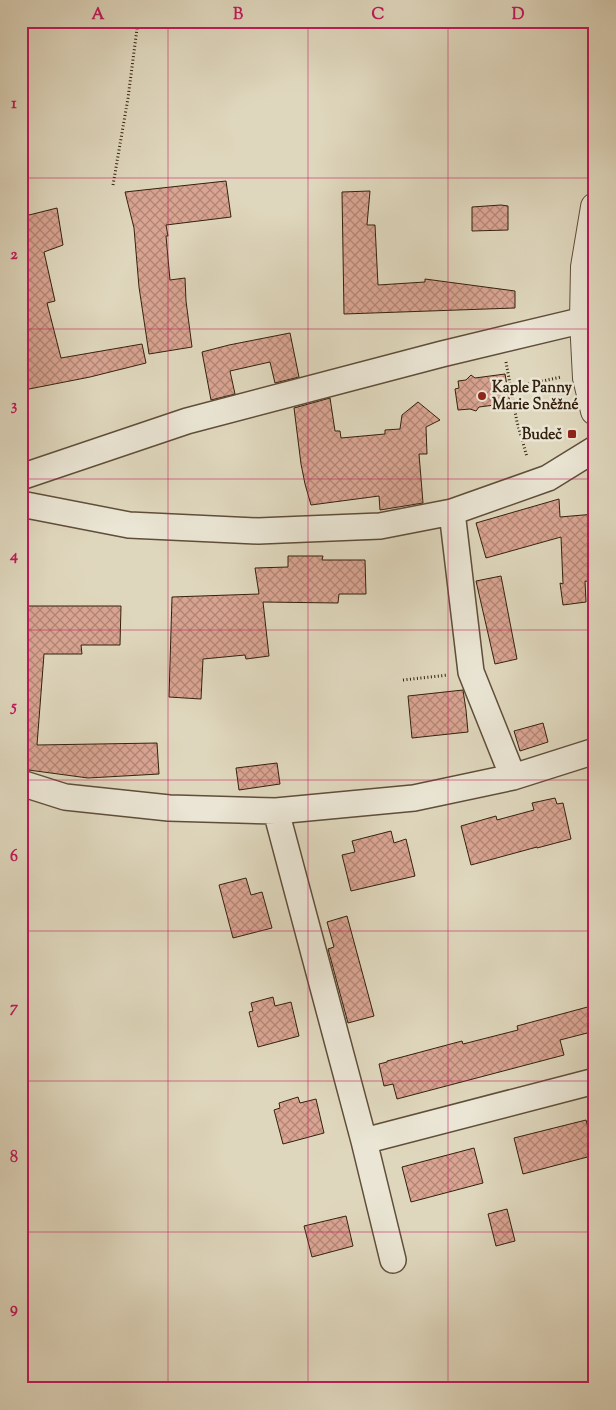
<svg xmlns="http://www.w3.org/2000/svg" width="616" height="1410" font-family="'Sorts Mill Goudy',serif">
  <defs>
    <pattern id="building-cross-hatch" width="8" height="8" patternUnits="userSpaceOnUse" patternTransform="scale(1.25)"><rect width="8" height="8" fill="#d9a492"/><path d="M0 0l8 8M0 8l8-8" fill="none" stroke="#b18576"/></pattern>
  </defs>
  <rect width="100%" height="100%" fill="#dfd7bd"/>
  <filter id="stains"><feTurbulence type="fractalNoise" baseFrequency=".004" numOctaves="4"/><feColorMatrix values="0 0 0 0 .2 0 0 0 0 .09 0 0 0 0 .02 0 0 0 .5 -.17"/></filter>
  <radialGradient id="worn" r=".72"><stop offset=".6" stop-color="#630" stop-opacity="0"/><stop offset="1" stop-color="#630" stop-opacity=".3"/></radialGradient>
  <path fill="url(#building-cross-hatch)" stroke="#34210d" d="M 226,181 L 231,217 L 166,225 L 168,236 L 166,236 L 170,280 L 185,278 L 186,301 L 192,347 L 149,354 L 139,287 L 134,228 L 125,192 Z
    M 370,191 L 367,225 L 375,225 L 378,285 L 425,282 L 425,279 L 515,291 L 515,308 L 344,314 L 342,192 Z
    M 501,205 L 508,206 L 508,230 L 472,231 L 472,207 Z
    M 57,208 L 63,245 L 44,252 L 55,301 L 47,303 L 61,358 L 142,344 L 146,363 L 90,377 L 24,390 L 21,377 L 21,217 Z
    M 290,333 L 299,377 L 275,383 L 270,362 L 230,371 L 235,394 L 211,400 L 202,352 L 229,345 Z
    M 505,374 L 510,403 L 479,407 L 476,411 L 470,409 L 458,410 L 455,389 L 459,388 L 458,381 L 466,380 L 471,375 L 475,378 Z
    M 330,398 L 335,431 L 340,431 L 341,438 L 385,434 L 385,430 L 400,429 L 402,415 L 418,402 L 440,420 L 426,427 L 427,454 L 419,454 L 423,503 L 380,510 L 379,496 L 311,505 L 305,484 L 301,464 L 294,408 Z
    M 559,499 L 560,517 L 595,514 L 595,582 L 585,581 L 586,602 L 563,605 L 560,583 L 563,584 L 561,537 L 486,558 L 476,523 Z
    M 288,556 L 323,556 L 322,560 L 365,560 L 366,594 L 339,594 L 338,603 L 263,602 L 269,656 L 246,659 L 245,655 L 203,659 L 201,699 L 169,697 L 172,597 L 259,594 L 255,568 L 288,567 Z
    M 501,576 L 517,659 L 495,664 L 476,581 Z
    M 21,606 L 121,606 L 120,645 L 81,645 L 82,654 L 44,654 L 37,745 L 157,743 L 159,774 L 88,778 L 21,769 Z
    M 463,690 L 466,710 L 468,732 L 412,738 L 408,696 Z
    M 543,723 L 548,742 L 520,751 L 514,731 Z
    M 277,763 L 280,784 L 239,790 L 236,768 Z
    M 555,798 L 557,804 L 563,803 L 571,839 L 537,848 L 537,847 L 471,865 L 461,826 L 496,816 L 497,820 L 534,810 L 532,803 Z
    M 391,831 L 394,843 L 406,839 L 415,876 L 351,891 L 342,855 L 355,852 L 352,841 Z
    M 246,878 L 251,895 L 262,892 L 272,928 L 233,938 L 219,885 Z
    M 347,916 L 374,1016 L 348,1023 L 328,949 L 334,947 L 327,922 Z
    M 273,997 L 275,1006 L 291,1002 L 299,1036 L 258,1047 L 249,1012 L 253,1011 L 251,1003 Z
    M 595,1005 L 595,1031 L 560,1040 L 564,1055 L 397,1099 L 393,1084 L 384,1086 L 379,1064 L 387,1062 L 387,1061 L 462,1041 L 463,1044 L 518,1030 L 517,1026 Z
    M 298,1097 L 300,1103 L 316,1099 L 324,1133 L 283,1144 L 274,1110 L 280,1108 L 279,1103 Z
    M 586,1120 L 595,1155 L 523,1174 L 514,1138 Z
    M 474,1148 L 483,1183 L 411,1202 L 402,1167 Z
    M 507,1209 L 515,1241 L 496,1246 L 488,1214 Z
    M 346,1216 L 353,1246 L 312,1257 L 304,1226 Z"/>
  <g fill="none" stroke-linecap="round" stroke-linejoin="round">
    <defs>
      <path id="minor" d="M 21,477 L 187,421 L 442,354 L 584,320
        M 21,504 L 129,525 L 258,531 L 380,526 L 452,512 L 548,478 L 595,449
        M 452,512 L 471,672 L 513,777
        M 21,783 L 65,797 L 169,808 L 276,811 L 414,798 L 513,777 L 595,751
        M 276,811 L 364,1141 L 393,1260
        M 364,1141 L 595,1081"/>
      <path id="tertiary" d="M 595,207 L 585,267 L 584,320 L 587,378 L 595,411"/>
    </defs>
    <use href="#minor" stroke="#5f4e39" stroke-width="28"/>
    <use href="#tertiary" stroke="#5f4e39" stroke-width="30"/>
    <path stroke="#34210d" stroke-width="3" stroke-dasharray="1 2.5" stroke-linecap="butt" d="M 113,185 L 128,98 L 138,21
      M 506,362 L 517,422 L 527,457
      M 511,388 L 561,377
      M 403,680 L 448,675"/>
    <use href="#minor" stroke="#eae5d4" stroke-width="25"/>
    <use href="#tertiary" stroke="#eae5d4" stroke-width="28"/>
  </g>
  <path fill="none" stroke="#c2185b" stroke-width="1" stroke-opacity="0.55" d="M 168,21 L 168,1389M 308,21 L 308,1389M 448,21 L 448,1389M 21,178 L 595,178M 21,329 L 595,329M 21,479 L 595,479M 21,630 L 595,630M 21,780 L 595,780M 21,931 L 595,931M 21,1081 L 595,1081M 21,1232 L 595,1232"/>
  <g fill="#8f2418" stroke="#eae5d4" stroke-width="2">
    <circle cx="482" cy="396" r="5"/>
    <rect x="567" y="429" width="10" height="10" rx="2.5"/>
  </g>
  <g text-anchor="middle" stroke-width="5" stroke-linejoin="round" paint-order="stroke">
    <g font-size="15" font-weight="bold" fill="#34210d" stroke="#eae5d4" text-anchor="start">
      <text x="492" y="392">Kaple Panny<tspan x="492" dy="17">Marie Sněžné</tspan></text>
      <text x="562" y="439" text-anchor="end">Budeč</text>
    </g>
  </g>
  <rect width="616" height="1410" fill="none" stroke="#dfd7bd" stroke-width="55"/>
  <rect x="28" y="28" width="560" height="1354" fill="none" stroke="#c2185b" stroke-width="2"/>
  <g font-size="16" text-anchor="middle" font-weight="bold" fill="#c2185b">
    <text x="98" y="19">A</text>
    <text x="238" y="19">B</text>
    <text x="378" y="19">C</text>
    <text x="518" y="19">D</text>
    <text x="14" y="108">1</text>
    <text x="14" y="259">2</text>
    <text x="14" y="410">3</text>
    <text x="14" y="560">4</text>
    <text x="14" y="711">5</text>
    <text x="14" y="861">6</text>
    <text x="14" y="1012">7</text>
    <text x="14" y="1162">8</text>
    <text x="14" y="1313">9</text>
  </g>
  <rect width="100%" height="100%" filter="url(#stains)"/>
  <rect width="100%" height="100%" fill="url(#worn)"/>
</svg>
